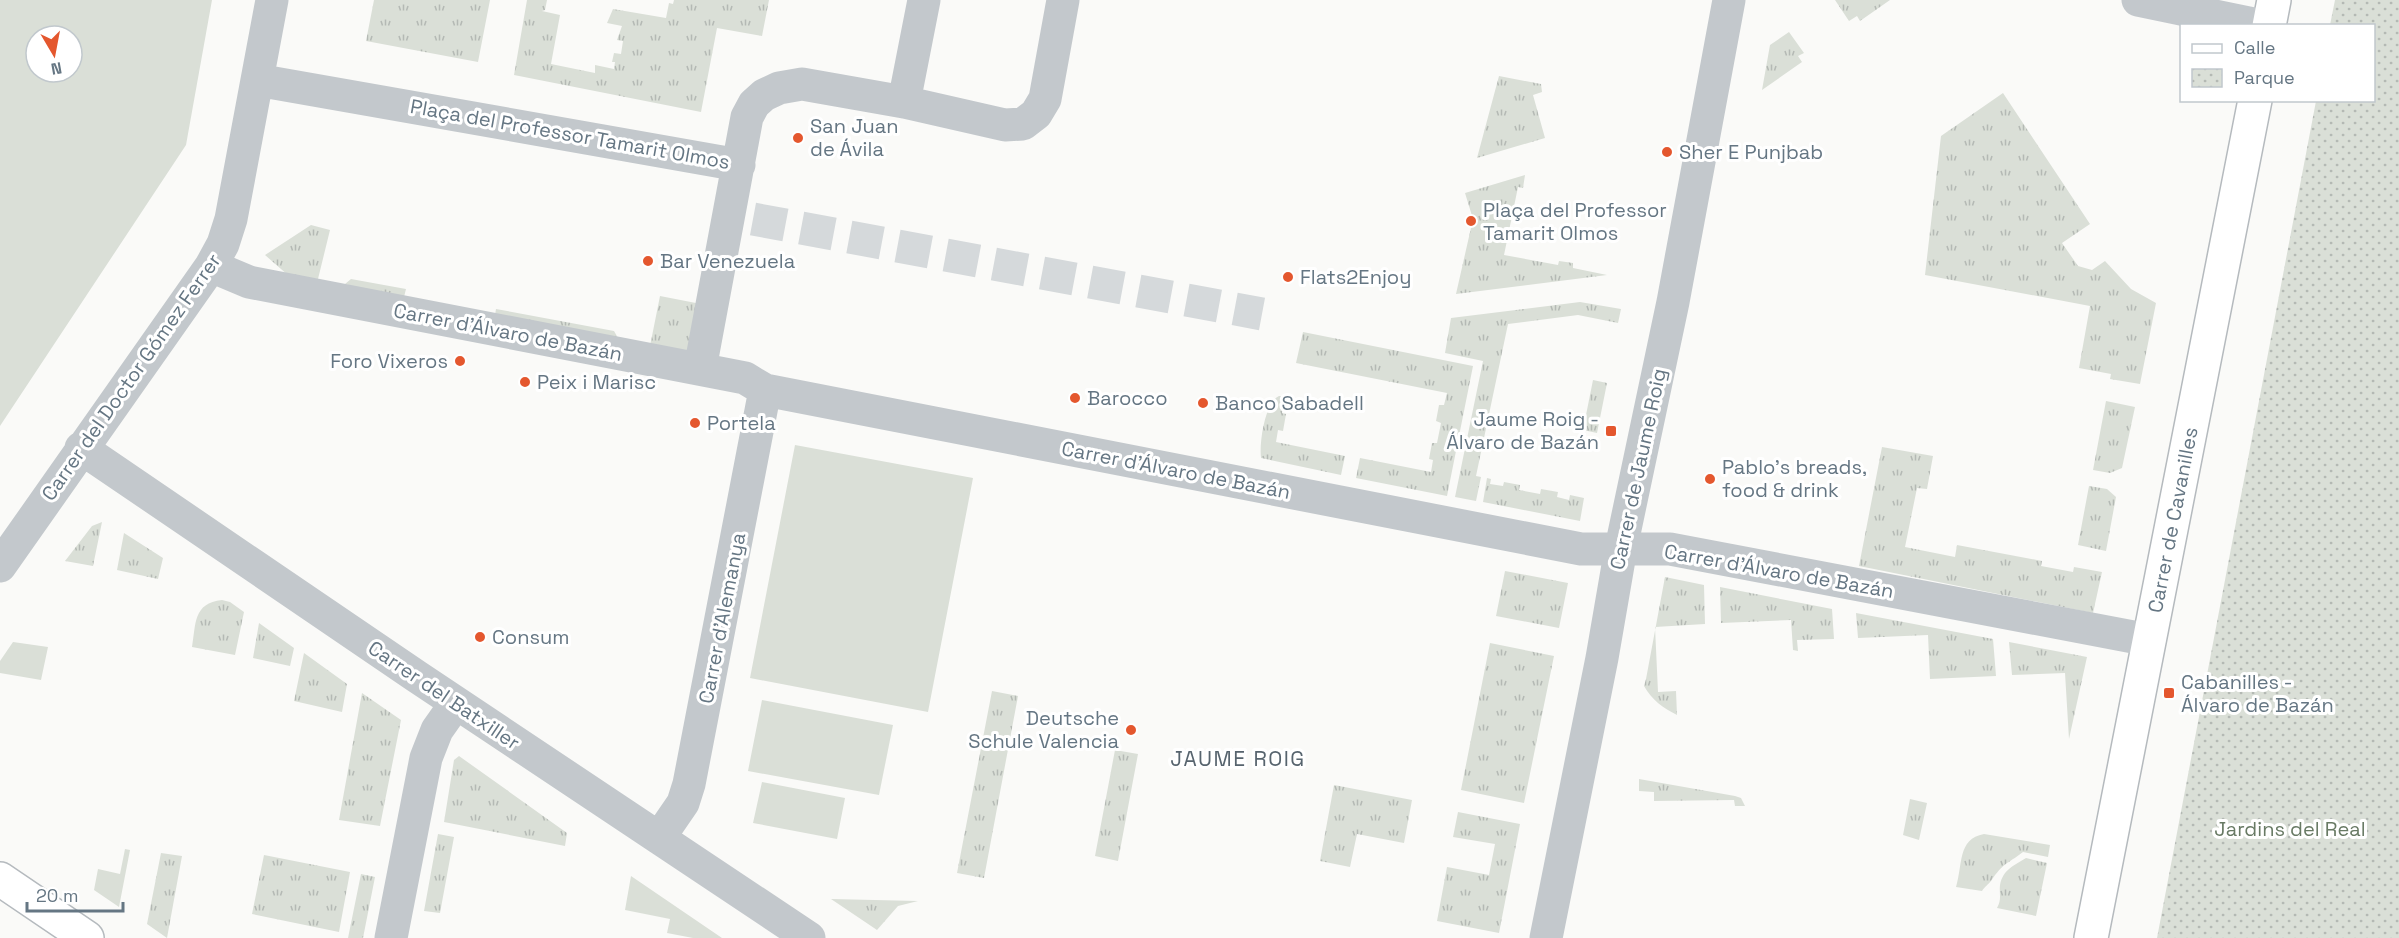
<svg xmlns="http://www.w3.org/2000/svg" width="2399" height="938" font-family="'Space Grotesk',sans-serif">
  <defs>
    <pattern id="grass-tufts" width="24" height="20" patternUnits="userSpaceOnUse" patternTransform="scale(1.5)"><rect width="24" height="20" fill="#dadfd7"/><path d="M3 7l-1-3M5 7V3M7 7l1-3M15 17l-1-3M17 17v-4M19 17l1-3" fill="none" stroke="#b4b9b4"/></pattern>
    <pattern id="park-dots" width="8" height="8" patternUnits="userSpaceOnUse" patternTransform="scale(1.5)"><rect width="8" height="8" fill="#dadfd7"/><path d="M2 2h.1M6 6h.1" fill="none" stroke="#b4b9b4" stroke-width="1.8" stroke-linecap="round"/></pattern>
  </defs>
  <rect width="100%" height="100%" fill="#fafaf8"/>
  <path fill="url(#grass-tufts)" d="M 374,0 L 490,0 L 478,62 L 366,41 Z
    M 527,0 L 547,0 L 545,10 L 542,11 L 560,15 L 551,64 L 595,73 L 595,65 L 614,69 L 615,62 L 612,62 L 614,53 L 621,54 L 623,41 L 617,40 L 622,26 L 607,23 L 613,9 L 666,18 L 669,3 L 673,4 L 674,0 L 769,0 L 762,36 L 717,28 L 701,112 L 514,75 Z
    M 1835,0 L 1890,0 L 1860,21 L 1857,16 L 1849,21 Z
    M 1789,32 L 1804,53 L 1798,56 L 1802,62 L 1762,90 L 1770,45 Z
    M 1499,76 L 1541,84 L 1542,92 L 1533,95 L 1545,138 L 1477,158 Z
    M 2003,93 L 2090,224 L 2062,243 L 2078,266 L 2092,270 L 2105,261 L 2131,289 L 2156,303 L 2140,384 L 2110,379 L 2111,374 L 2079,368 L 2090,306 L 1925,275 L 1941,136 Z
    M 1525,175 L 1523,188 L 1518,187 L 1504,255 L 1558,265 L 1559,261 L 1573,263 L 1573,268 L 1607,275 L 1456,294 L 1473,219 L 1465,193 Z
    M 311,225 L 330,230 L 318,279 L 289,276 L 265,255 Z
    M 351,279 L 406,289 L 403,301 L 345,284 Z
    M 660,296 L 701,304 L 691,353 L 650,346 Z
    M 1580,302 L 1621,309 L 1618,323 L 1578,315 L 1508,324 L 1476,476 L 1481,477 L 1476,501 L 1455,497 L 1483,361 L 1445,353 L 1451,318 Z
    M 496,309 L 614,331 L 618,338 L 494,321 Z
    M 1303,332 L 1473,366 L 1447,496 L 1356,478 L 1360,458 L 1431,472 L 1433,460 L 1429,459 L 1432,443 L 1437,443 L 1441,423 L 1436,421 L 1439,405 L 1444,405 L 1447,393 L 1296,363 Z
    M 1593,380 L 1607,383 L 1597,433 L 1583,430 Z
    M 1279,396 L 1284,396 L 1282,413 L 1286,414 L 1283,431 L 1278,430 L 1276,442 L 1345,456 L 1341,475 L 1261,458 C 1259,443 1265,402 1279,396 Z
    M 2106,401 L 2135,407 L 2122,468 L 2110,473 L 2093,470 Z
    M 1882,447 L 1933,456 L 1927,489 L 1917,488 L 1905,547 L 1955,557 L 1957,545 L 2042,561 L 2041,566 L 2073,572 L 2074,567 L 2102,572 L 2093,613 L 1859,566 Z
    M 1487,478 L 1491,479 L 1490,484 L 1503,486 L 1504,482 L 1520,485 L 1519,490 L 1540,494 L 1541,489 L 1558,492 L 1557,497 L 1569,500 L 1570,495 L 1584,498 L 1580,521 L 1483,502 Z
    M 2089,486 L 2107,489 L 2116,497 L 2106,551 L 2078,545 Z
    M 102,522 L 93,566 L 65,561 L 92,526 Z
    M 124,533 L 163,558 L 158,579 L 117,570 Z
    M 1505,571 L 1568,583 L 1559,628 L 1496,616 Z
    M 1665,577 L 1704,585 L 1705,624 L 1655,627 L 1658,692 L 1676,691 L 1677,715 C 1663,708 1652,700 1644,686 L 1646,679 Z
    M 1720,587 L 1832,609 L 1834,639 L 1797,640 L 1798,651 L 1793,650 L 1791,620 L 1721,623 Z
    M 222,600 L 230,602 L 244,612 L 235,655 L 192,647 C 196,624 193,603 222,600 Z
    M 1856,613 L 1993,639 L 1996,676 L 1930,679 L 1928,635 L 1858,638 Z
    M 259,623 L 294,648 L 290,666 L 253,658 Z
    M 2009,642 L 2087,657 L 2069,739 L 2065,673 L 2012,675 Z
    M 1490,643 L 1554,656 L 1524,803 L 1461,790 Z
    M 304,653 L 347,684 L 342,712 L 294,701 Z
    M 992,691 L 1018,696 L 984,878 L 957,873 Z
    M 362,693 L 401,720 L 380,826 L 339,820 Z
    M 1115,750 L 1138,754 L 1118,861 L 1095,856 Z
    M 459,756 L 567,833 L 565,846 L 444,822 L 454,760 Z
    M 1639,779 L 1735,796 L 1741,798 L 1745,806 L 1735,806 L 1734,800 L 1654,801 L 1654,792 L 1639,791 Z
    M 1334,785 L 1412,800 L 1404,843 L 1357,834 L 1350,867 L 1320,861 Z
    M 1910,799 L 1927,803 L 1919,840 L 1903,835 Z
    M 1458,812 L 1520,824 L 1499,933 L 1437,921 L 1447,867 L 1489,875 L 1495,844 L 1453,837 Z
    M 438,834 L 454,837 L 440,913 L 424,911 Z
    M 1984,834 L 2050,845 L 2048,857 L 2023,852 C 2006,865 2004,862 1991,881 C 1988,885 1985,886 1982,891 L 1956,887 C 1963,865 1957,839 1984,834 Z
    M 161,853 L 182,856 L 167,938 L 147,924 Z
    M 264,855 L 350,872 L 339,932 L 252,914 Z
    M 2026,858 L 2047,863 L 2036,916 L 1997,908 C 2002,899 1999,894 2000,885 C 2003,869 2015,865 2026,858 Z
    M 361,874 L 375,877 L 363,938 L 348,938 Z
    M 831,899 L 918,901 L 898,906 L 877,930 Z"/>
  <path fill="url(#park-dots)" d="M 2335,0 L 2399,0 L 2399,938 L 2157,938 L 2316,101 L 2374,100 L 2374,26 L 2330,25 Z"/>
  <path fill="#dadfd7" fill-rule="evenodd" d="M 0,0 L 212,0 L 186,145 L 0,426 ZM 36,36 L 72,36 L 72,72 L 36,72 Z
    M 795,445 L 973,478 L 928,712 L 750,678 Z
    M 13,642 L 48,647 L 41,680 L 0,673 L 0,661 Z
    M 762,700 L 893,725 L 879,795 L 748,771 Z
    M 762,782 L 845,798 L 837,839 L 753,823 Z
    M 125,849 L 130,850 L 119,907 L 94,890 L 98,869 L 120,874 Z
    M 631,876 L 722,938 L 693,938 L 667,933 L 670,919 L 625,910 Z"/>
  <g fill="none" stroke-linecap="round" stroke-linejoin="round">
    <path stroke="#d5d9db" stroke-width="33" stroke-dasharray="33 16" stroke-linecap="butt" d="M 753,219 L 1262,314"/>
    <defs>
      <g id="major">
        <path d="M 2269,26 L 2274,0"/>
        <path d="M 0,879 L 87,938"/>
        <path id="s1" d="M 2091,938 L 2255,100"/>
      </g>
    </defs>
    <use href="#major" stroke="#b5babe" stroke-width="36"/>
    <path stroke="#c3c8cc" stroke-width="33" d="M 2138,0 L 2263,26
      M 257,80 L 739,165
      M 904,102 L 924,0
      M 211,266 L 249,282 L 745,378 L 765,390 L 1581,549 L 1670,549 L 2149,640
      M 700,369 L 747,117 L 754,104 L 764,95 L 779,88 L 802,84 L 904,102 L 1005,125 L 1023,124 L 1036,114 L 1045,99 L 1063,0
      M 81,448 L 416,676 L 809,938
      M 0,566 L 211,266 L 223,244 L 231,219 L 272,0
      M 659,838 L 683,803 L 689,784 L 765,390
      M 391,938 L 426,758 L 437,730 L 456,703
      M 1546,938 L 1602,658 L 1621,548 L 1673,302 L 1729,0"/>
    <use href="#major" stroke="#fff" stroke-width="33"/>
  </g>
  <g fill="#e4572e" stroke="#fff" stroke-width="2">
    <circle cx="798" cy="138" r="6"/>
    <circle cx="1667" cy="152" r="6"/>
    <circle cx="1471" cy="221" r="6"/>
    <circle cx="648" cy="261" r="6"/>
    <circle cx="1288" cy="277" r="6"/>
    <circle cx="460" cy="361" r="6"/>
    <circle cx="525" cy="382" r="6"/>
    <circle cx="1075" cy="398" r="6"/>
    <circle cx="1203" cy="403" r="6"/>
    <circle cx="695" cy="423" r="6"/>
    <rect x="1605" y="425" width="12" height="12" rx="3"/>
    <circle cx="1710" cy="479" r="6"/>
    <circle cx="480" cy="637" r="6"/>
    <rect x="2163" y="687" width="12" height="12" rx="3"/>
    <circle cx="1131" cy="730" r="6"/>
  </g>
  <g text-anchor="middle" stroke-width="6" stroke-linejoin="round" paint-order="stroke">
    <g font-size="20" fill="#657683" stroke="#fff" text-anchor="start">
      <text x="810" y="133">San Juan<tspan x="810" dy="23">de Ávila</tspan></text>
      <text x="1679" y="159">Sher E Punjbab</text>
      <text x="1483" y="217">Plaça del Professor<tspan x="1483" dy="23">Tamarit Olmos</tspan></text>
      <text x="660" y="268">Bar Venezuela</text>
      <text x="1300" y="284">Flats2Enjoy</text>
      <text x="448" y="368" text-anchor="end">Foro Vixeros</text>
      <text x="537" y="389">Peix i Marisc</text>
      <text x="1087" y="405">Barocco</text>
      <text x="1215" y="410">Banco Sabadell</text>
      <text x="1599" y="426" text-anchor="end">Jaume Roig -<tspan x="1599" dy="23">Álvaro de Bazán</tspan></text>
      <text x="707" y="430">Portela</text>
      <text x="1722" y="474">Pablo's breads,<tspan x="1722" dy="23">food &amp; drink</tspan></text>
      <text x="492" y="644">Consum</text>
      <text x="2181" y="689">Cabanilles -<tspan x="2181" dy="23">Álvaro de Bazán</tspan></text>
      <text x="1119" y="725" text-anchor="end">Deutsche<tspan x="1119" dy="23">Schule Valencia</tspan></text>
    </g>
    <g font-size="20" fill="#657683" stroke="#fff">
      <text transform="translate(570 134) rotate(10)" y="7">Plaça del Professor Tamarit Olmos</text>
      <text transform="translate(508 332) rotate(11)" y="7">Carrer d'Álvaro de Bazán</text>
      <text transform="translate(131 377) rotate(-55)" y="7">Carrer del Doctor Gómez Ferrer</text>
      <text transform="translate(1638 469) rotate(-78)" y="7">Carrer de Jaume Roig</text>
      <text transform="translate(1176 470) rotate(11)" y="7">Carrer d'Álvaro de Bazán</text>
      <text dy="7" stroke="none"><textPath href="#s1" startOffset="426">Carrer de Cavanilles</textPath></text>
      <text transform="translate(1779 571) rotate(10)" y="7">Carrer d'Álvaro de Bazán</text>
      <text transform="translate(722 618) rotate(-79)" y="7">Carrer d'Alemanya</text>
      <text transform="translate(444 695) rotate(34)" y="7">Carrer del Batxiller</text>
    </g>
    <g font-size="20" fill="#687a64" stroke="#fff">
      <text x="2290" y="836">Jardins del Real</text>
    </g>
    <g font-size="21" letter-spacing="1.5" fill="#57646e" stroke="#fff">
      <text x="1238" y="766">JAUME ROIG</text>
    </g>
  </g>
  <rect x="2180" y="24" width="195" height="78" fill="#ffffff" stroke="#c1c8cd" stroke-width="1.5"/>
  <rect x="2192" y="44" width="30" height="9" fill="#ffffff" stroke="#c1c8cd" stroke-width="1.5"/>
  <text x="2234" y="54" font-size="18" fill="#657683">Calle</text>
  <rect x="2192" y="69" width="30" height="18" fill="url(#park-dots)" stroke="#c1c8cd" stroke-width="1.5"/>
  <text x="2234" y="84" font-size="18" fill="#657683">Parque</text>
  <g transform="translate(54 54) rotate(170)"><circle r="28" fill="#ffffff" stroke="#c1c8cd" stroke-width="1.5"/>
  <path d="M0-4.5L10 22L0 15L-10 22Z" fill="#e4572e"/>
  <text y="-9" font-size="16" font-weight="bold" text-anchor="middle" fill="#657683">N</text>
  </g>
  <path d="M27 902v9h96v-9" fill="none" stroke="#657683" stroke-width="3"/>
  <text x="36" y="902" font-size="18" fill="#657683" stroke="#ffffff" stroke-width="4.5" paint-order="stroke">20 m</text>
</svg>
